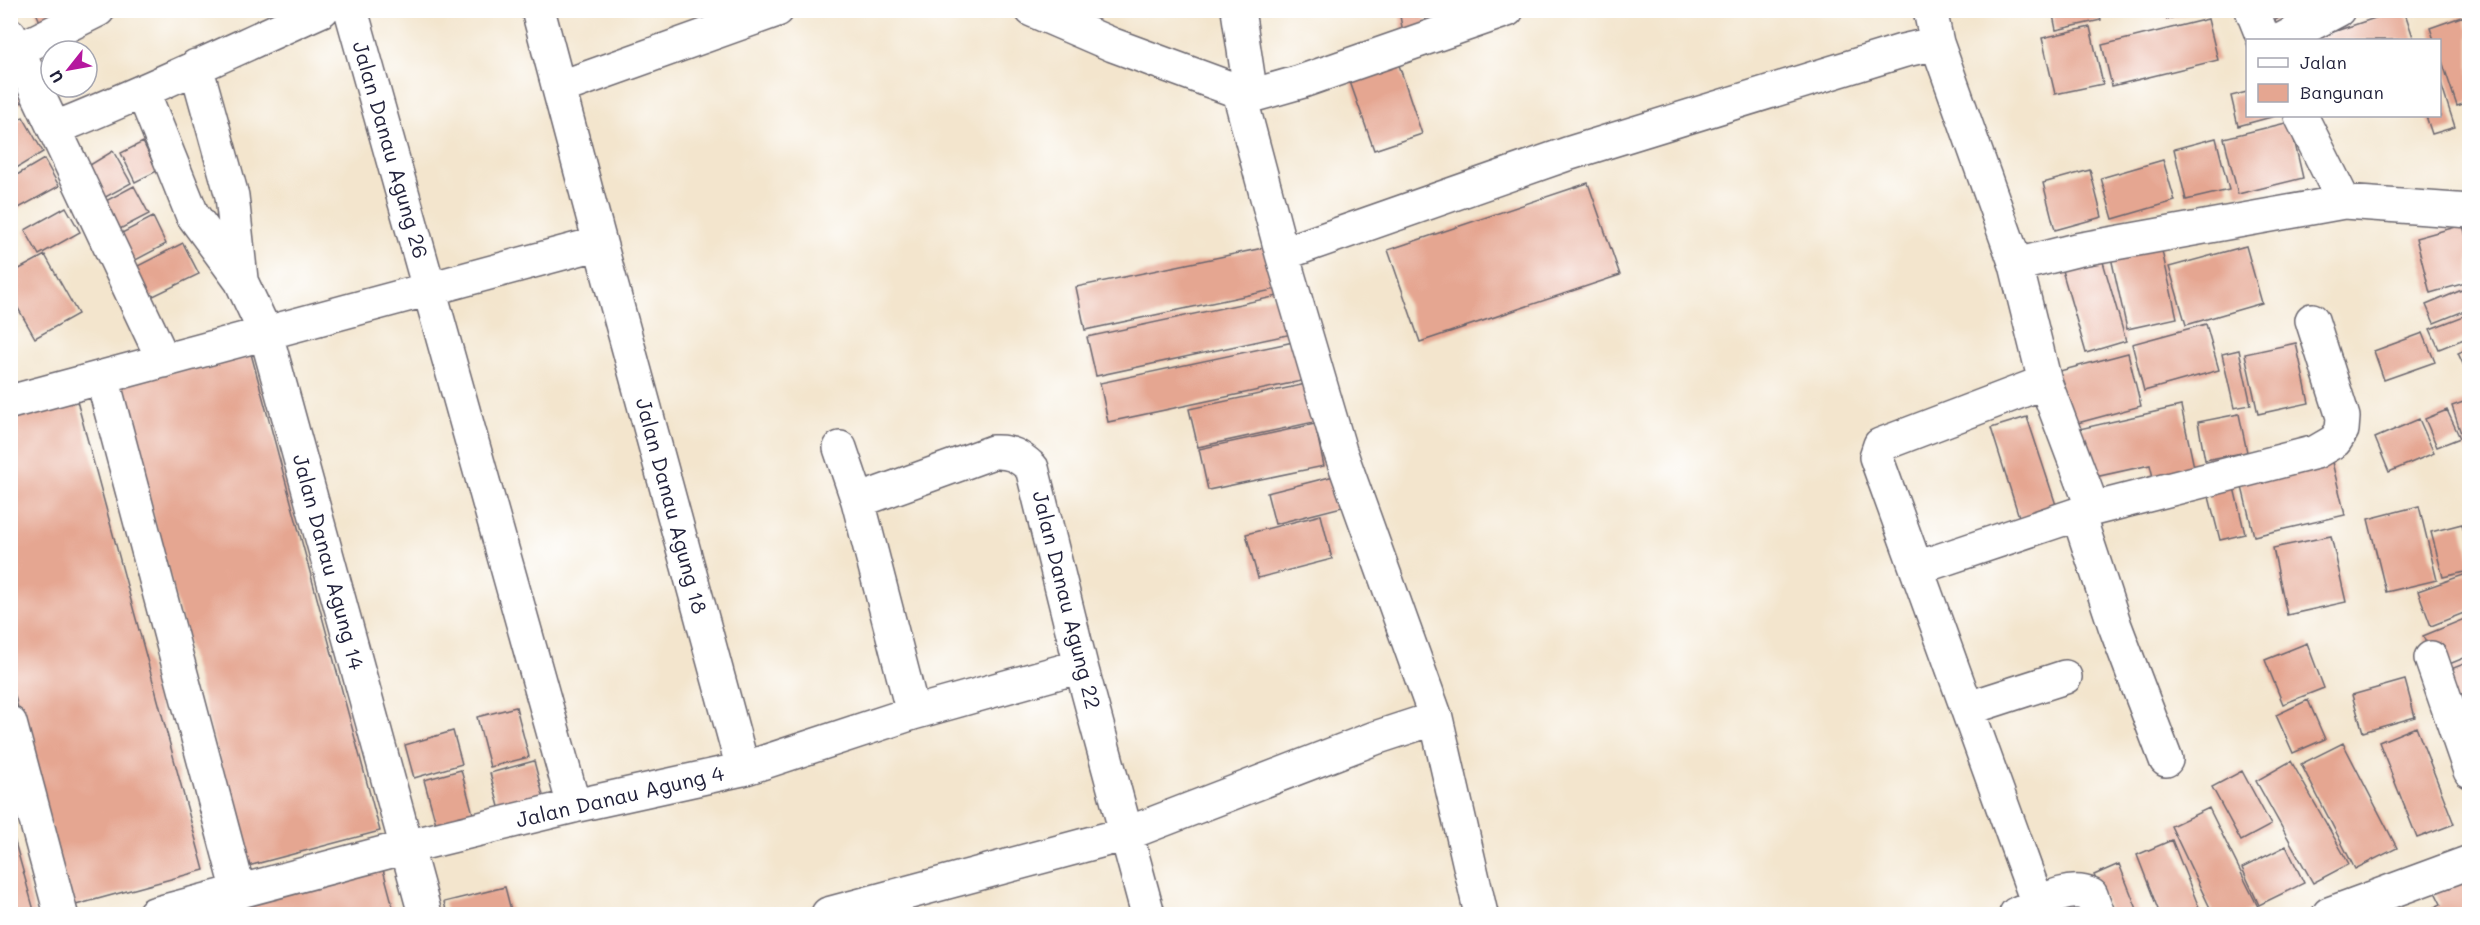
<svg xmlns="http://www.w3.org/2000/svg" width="2480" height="925" font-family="Mali,sans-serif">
  <rect width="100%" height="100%" fill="#fff"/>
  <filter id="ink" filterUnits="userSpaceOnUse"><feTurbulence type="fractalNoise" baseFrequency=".0167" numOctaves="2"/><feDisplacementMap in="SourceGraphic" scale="12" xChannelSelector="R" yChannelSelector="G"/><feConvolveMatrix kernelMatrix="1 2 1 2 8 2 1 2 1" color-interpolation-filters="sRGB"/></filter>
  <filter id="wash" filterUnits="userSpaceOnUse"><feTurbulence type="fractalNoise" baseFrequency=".008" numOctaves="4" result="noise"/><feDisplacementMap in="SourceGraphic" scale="24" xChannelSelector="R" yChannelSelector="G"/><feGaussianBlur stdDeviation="1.35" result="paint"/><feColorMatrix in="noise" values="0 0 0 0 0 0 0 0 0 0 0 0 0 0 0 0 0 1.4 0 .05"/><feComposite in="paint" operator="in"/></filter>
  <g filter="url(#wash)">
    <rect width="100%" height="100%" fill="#f3e5cd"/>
    <g id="blocks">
      <path fill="#e5a691" d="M 35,10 L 71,10 L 41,24 Z
        M 1399,10 L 1423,10 L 1427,28 L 1403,33 Z
        M 2052,10 L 2099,10 L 2101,20 L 2056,30 Z
        M 2165,10 L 2198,10 L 2198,11 L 2167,19 Z
        M 2263,10 L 2291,10 L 2271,23 Z
        M 2399,10 L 2404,10 L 2414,40 L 2309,40 Z
        M 2464,16 L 2469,32 L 2469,102 L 2457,106 L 2440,55 L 2440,40 L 2434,40 L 2430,28 Z
        M 2208,19 L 2218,60 L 2112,86 L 2102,45 Z
        M 2090,27 L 2103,84 L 2055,94 L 2042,38 Z
        M 1397,59 L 1422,134 L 1374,150 L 1348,76 Z
        M 10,78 L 24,101 L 10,109 Z
        M 2440,81 L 2455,127 L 2432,134 L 2426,116 L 2440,116 Z
        M 2247,92 L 2247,116 L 2275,116 L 2238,126 L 2231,96 Z
        M 23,117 L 43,152 L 10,172 L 10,125 Z
        M 2290,122 L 2303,178 L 2238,194 L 2224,138 Z
        M 2216,138 L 2229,190 L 2186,200 L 2174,149 Z
        M 143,142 L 157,171 L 135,182 L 121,153 Z
        M 113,151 L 131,183 L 102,199 L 85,168 Z
        M 44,159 L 59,186 L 17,209 L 10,197 L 10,179 Z
        M 2163,160 L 2175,201 L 2113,219 L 2101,178 Z
        M 2090,170 L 2102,217 L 2055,230 L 2043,183 Z
        M 1588,183 L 1620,275 L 1420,342 L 1388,250 Z
        M 134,186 L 149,214 L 116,231 L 102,203 Z
        M 66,207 L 80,232 L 39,255 L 25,230 Z
        M 153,217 L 166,244 L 130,263 L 116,236 Z
        M 2463,225 L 2469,248 L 2469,282 L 2430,293 L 2416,238 Z
        M 2160,242 L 2177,318 L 2127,329 L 2110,253 Z
        M 183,243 L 199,274 L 145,300 L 130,270 Z
        M 2246,246 L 2262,303 L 2186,325 L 2169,267 Z
        M 1268,247 L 1277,289 L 1085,330 L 1076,287 Z
        M 2099,248 L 2126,341 L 2086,353 L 2059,260 Z
        M 45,255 L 78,314 L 35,338 L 10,294 L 10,274 Z
        M 2469,287 L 2469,309 L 2434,323 L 2426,305 Z
        M 1283,295 L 1292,334 L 1096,376 L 1087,337 Z
        M 2469,314 L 2469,337 L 2439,349 L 2430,329 Z
        M 2206,324 L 2219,370 L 2144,391 L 2132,344 Z
        M 2423,333 L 2435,362 L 2384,380 L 2374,351 Z
        M 1298,341 L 1306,380 L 1108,422 L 1100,383 Z
        M 2296,343 L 2309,403 L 2258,414 L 2245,354 Z
        M 2469,348 L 2469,377 L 2458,353 Z
        M 250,350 L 380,831 L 248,866 L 118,386 Z
        M 2239,350 L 2251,405 L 2234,408 L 2222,354 Z
        M 2128,353 L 2141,406 L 2070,425 L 2056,372 Z
        M 1306,384 L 1314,422 L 1198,447 L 1189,409 Z
        M 74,390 L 204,870 L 72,906 L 10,678 L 10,407 Z
        M 2469,400 L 2469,458 L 2452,406 Z
        M 2181,406 L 2194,467 L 2153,477 L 2150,465 L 2086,479 L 2075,430 Z
        M 2447,410 L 2460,438 L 2437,447 L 2425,419 Z
        M 2239,414 L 2247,452 L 2205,460 L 2198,422 Z
        M 2027,417 L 2057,508 L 2020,520 L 1991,428 Z
        M 2419,419 L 2434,453 L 2389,472 L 2375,438 Z
        M 1315,424 L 1324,466 L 1208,490 L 1199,449 Z
        M 2331,458 L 2345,515 L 2254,536 L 2240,479 Z
        M 1334,476 L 1342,507 L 1275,524 L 1267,493 Z
        M 2232,479 L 2245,534 L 2220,540 L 2206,485 Z
        M 2419,506 L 2437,580 L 2386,592 L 2368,519 Z
        M 1321,515 L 1332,559 L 1258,578 L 1246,534 Z
        M 2462,524 L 2469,554 L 2469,571 L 2443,577 L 2431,532 Z
        M 2331,536 L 2346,602 L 2287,615 L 2273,548 Z
        M 2469,573 L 2469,611 L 2431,626 L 2418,591 Z
        M 2469,617 L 2469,656 L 2437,669 L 2423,636 Z
        M 2307,643 L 2324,688 L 2283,704 L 2265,660 Z
        M 2469,662 L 2469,700 L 2451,707 L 2438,674 Z
        M 2405,680 L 2415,717 L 2363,732 L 2352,695 Z
        M 2308,700 L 2325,739 L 2293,753 L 2276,715 Z
        M 516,707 L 529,757 L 490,767 L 477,717 Z
        M 2416,727 L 2454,824 L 2417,838 L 2379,742 Z
        M 453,731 L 462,764 L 414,778 L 405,745 Z
        M 2343,743 L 2397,848 L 2355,869 L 2301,764 Z
        M 534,761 L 545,803 L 501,814 L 490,773 Z
        M 2291,761 L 2349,864 L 2313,883 L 2256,781 Z
        M 461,770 L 475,821 L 438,831 L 424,780 Z
        M 2242,771 L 2271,825 L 2241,841 L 2212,787 Z
        M 2209,808 L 2258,907 L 2243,914 L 2213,914 L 2171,826 Z
        M 10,828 L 11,828 L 35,914 L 10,914 Z
        M 2172,840 L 2196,900 L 2202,914 L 2153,914 L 2159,912 L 2137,855 Z
        M 2286,846 L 2304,883 L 2259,905 L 2242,868 Z
        M 381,862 L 395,914 L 187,914 Z
        M 2119,864 L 2139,914 L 2110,914 L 2094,875 Z
        M 2467,875 L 2469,880 L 2469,914 L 2420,914 L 2441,904 L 2434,890 Z
        M 505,887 L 512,914 L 447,914 L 444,902 Z
        M 2081,906 L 2083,914 L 2056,914 Z"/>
    </g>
  </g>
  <g filter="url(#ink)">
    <use href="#blocks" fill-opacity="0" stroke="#6b666e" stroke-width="1.5"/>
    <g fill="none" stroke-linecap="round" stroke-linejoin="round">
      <defs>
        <path id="minor" d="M 351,10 L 574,806
          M 538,10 L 600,243 L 743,769
          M 1032,10 L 1113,45 L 1251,96 L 1300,82 L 1507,10
          M 1238,10 L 1251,96
          M 1930,10 L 1937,43 L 2016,265 L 2045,382 L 2093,509
          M 2252,10 L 2264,40
          M 10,35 L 164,361
          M 2281,40 L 2338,10
          M 18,50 L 98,10
          M 196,66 L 232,196 L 241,279
          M 559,88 L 777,10
          M 143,92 L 192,214 L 241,281 L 266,334 L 425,914
          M 1239,92 L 1282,254 L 1340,451 L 1436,718 L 1481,914
          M 2301,116 L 2344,202
          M 68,123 C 154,88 237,48 322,10
          M 1282,254 L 1567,154 L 1902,51 L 1937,43
          M 2016,265 L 2076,250 L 2344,202 L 2470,211
          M 102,377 L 239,892
          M 10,402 L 600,243
          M 840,448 L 858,501 L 913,713
          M 858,501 L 993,452 C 1011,451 1019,456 1032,468 L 1081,666 L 1148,914
          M 2078,514 L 2115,626 L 2166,760
          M 1917,568 L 2093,509 L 2316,452 L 2335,441 L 2342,430 L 2343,417 L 2312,320
          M 2431,658 L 2470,771
          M 1969,708 L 2065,677
          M 10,723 L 61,914
          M 2038,904 L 1876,457 L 1880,445 L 2045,382
          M 154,914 L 406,847 L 574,806 L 743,769 L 913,713 L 1081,666
          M 828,914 L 1126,834 L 1375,738 L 1436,718
          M 2016,914 C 2039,904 2067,884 2091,895 L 2098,914
          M 2329,914 L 2470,862"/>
      </defs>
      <use href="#minor" stroke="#6b666e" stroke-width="36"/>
      <use href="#minor" stroke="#fff" stroke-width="33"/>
    </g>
  </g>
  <g text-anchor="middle" stroke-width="4.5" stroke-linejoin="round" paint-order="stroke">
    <g font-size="21" fill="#22223b" stroke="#fff">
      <text transform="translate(390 150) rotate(74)" y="7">Jalan Danau Agung 26</text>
      <text transform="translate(671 506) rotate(75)" y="7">Jalan Danau Agung 18</text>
      <text transform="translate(328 562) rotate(75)" y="7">Jalan Danau Agung 14</text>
      <text transform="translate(1066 600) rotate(76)" y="7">Jalan Danau Agung 22</text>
      <text transform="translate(620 797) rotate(-13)" y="7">Jalan Danau Agung 4</text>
    </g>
  </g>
  <rect width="2480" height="925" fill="none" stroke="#fff" stroke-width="36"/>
  <rect x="2246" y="39" width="195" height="78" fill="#ffffff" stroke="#a7a7b1" stroke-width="1.5"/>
  <rect x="2258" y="58" width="30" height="9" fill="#ffffff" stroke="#a7a7b1" stroke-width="1.5"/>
  <text x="2300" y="69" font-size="18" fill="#22223b">Jalan</text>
  <rect x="2258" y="84" width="30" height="18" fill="#e5a691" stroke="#a7a7b1" stroke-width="1.5"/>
  <text x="2300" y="99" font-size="18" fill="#22223b">Bangunan</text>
  <g transform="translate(69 69) rotate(239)"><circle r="28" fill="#ffffff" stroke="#a7a7b1" stroke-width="1.5"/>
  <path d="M0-4.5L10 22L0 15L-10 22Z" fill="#b5179e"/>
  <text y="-9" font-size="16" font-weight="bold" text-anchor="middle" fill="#22223b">U</text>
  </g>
</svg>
